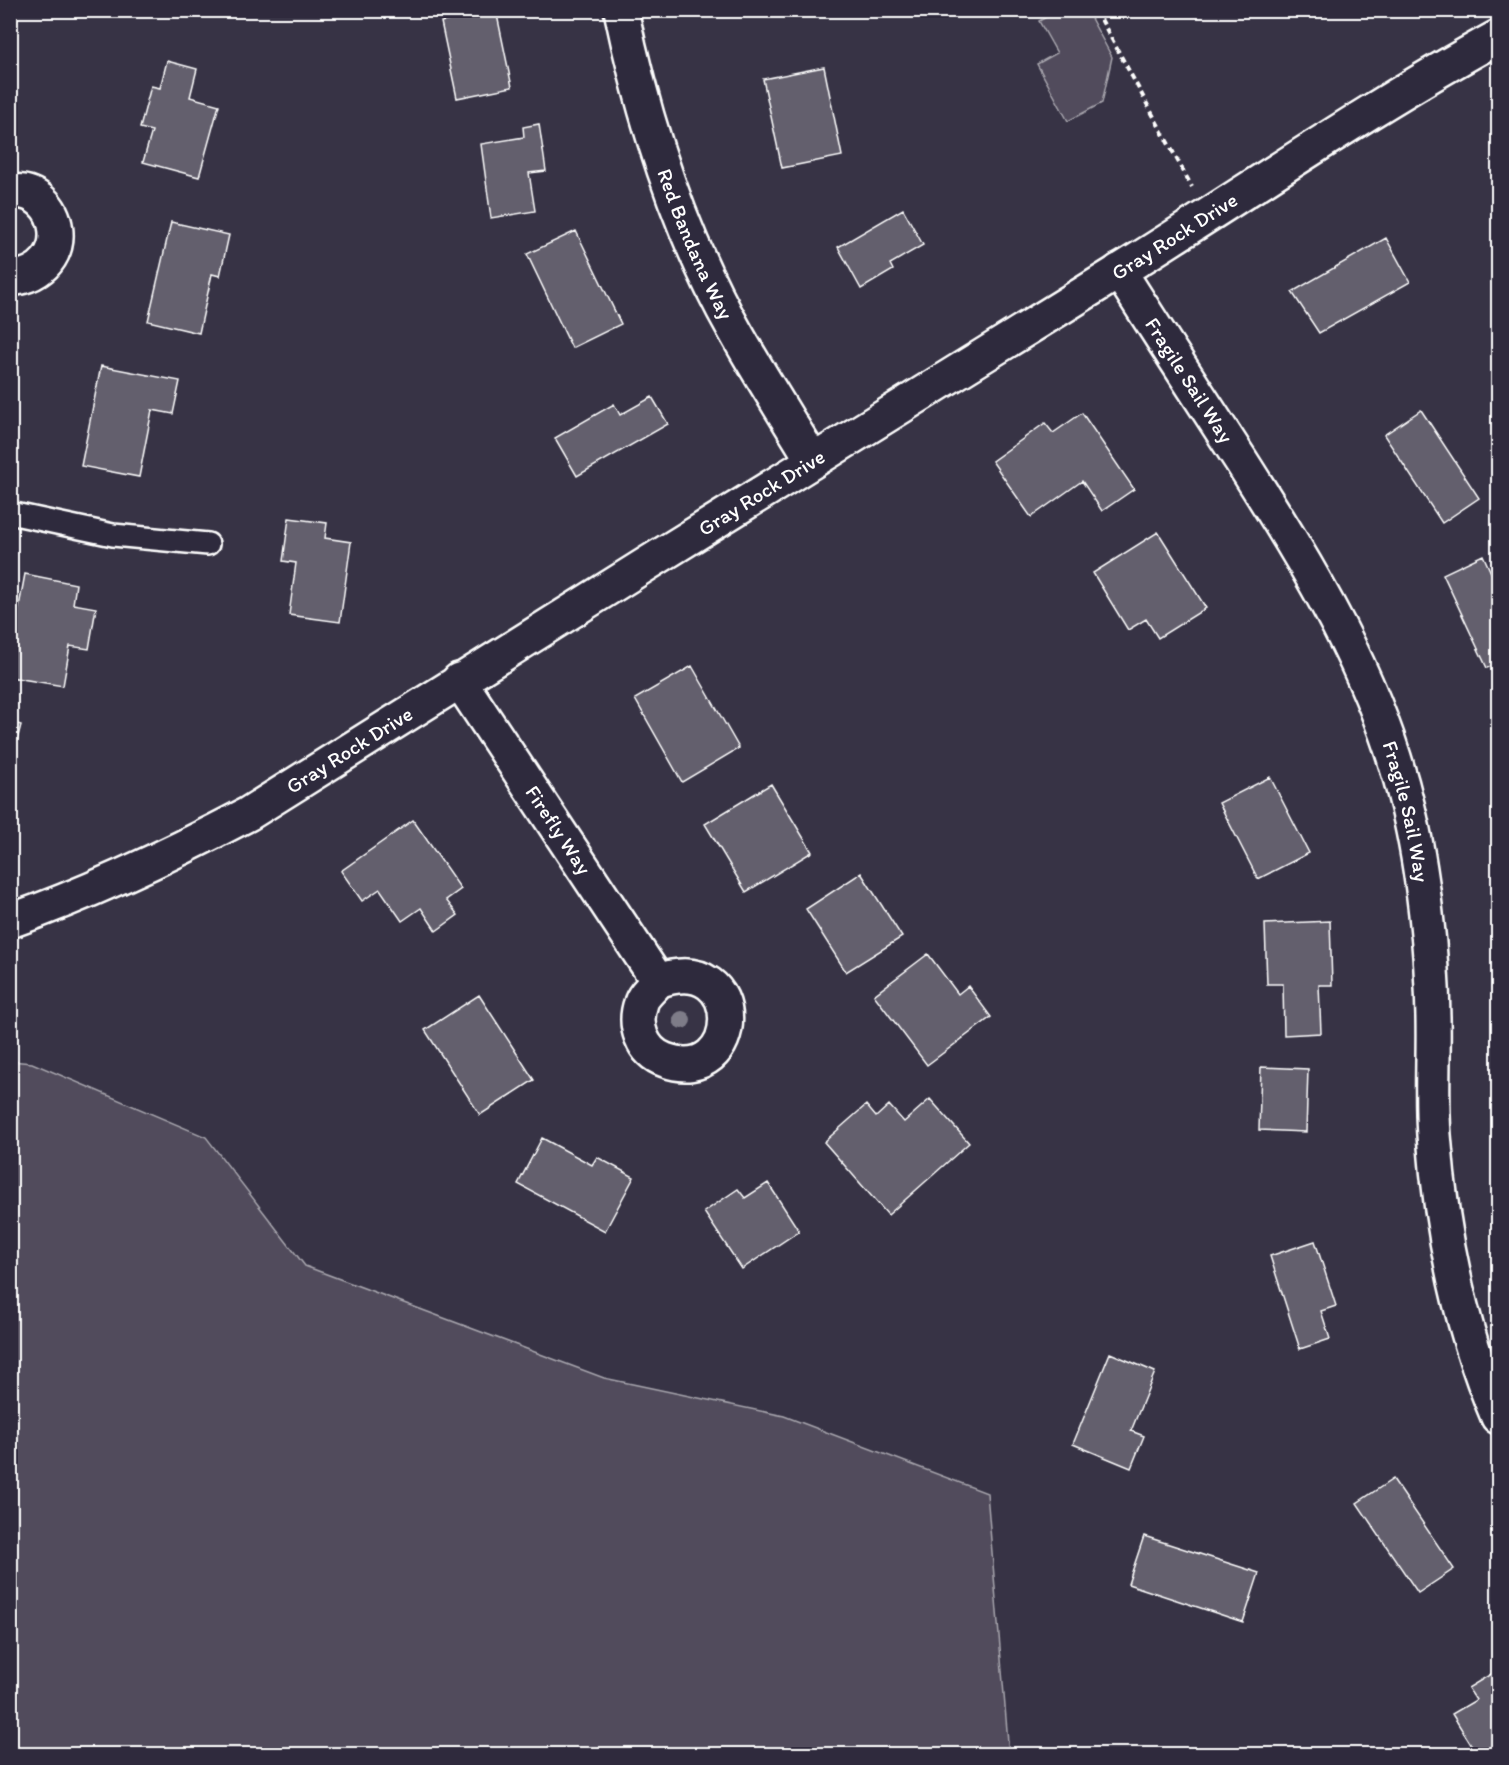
<svg xmlns="http://www.w3.org/2000/svg" width="1509" height="1765" font-family="Itim,sans-serif">
  <rect width="100%" height="100%" fill="#373345"/>
  <filter id="ink" filterUnits="userSpaceOnUse"><feTurbulence type="fractalNoise" baseFrequency=".0167" numOctaves="2"/><feDisplacementMap in="SourceGraphic" scale="12" xChannelSelector="R" yChannelSelector="G"/><feConvolveMatrix kernelMatrix="1 2 1 2 8 2 1 2 1" color-interpolation-filters="sRGB"/></filter>
  <g filter="url(#ink)">
    <path fill="#514c5c" stroke="#a8a6ae" stroke-width="1.5" d="M 1059,10 L 1087,11 L 1112,57 L 1102,103 L 1068,121 L 1037,64 L 1057,53 L 1039,21 Z
      M 11,1061 L 32,1063 L 206,1137 L 305,1266 L 604,1378 L 784,1416 L 987,1493 L 1009,1754 L 11,1754 Z"/>
    <path fill="#635f6d" stroke="#fff" stroke-width="1.5" d="M 496,10 L 512,87 L 457,98 L 441,22 Z
      M 167,61 L 197,69 L 190,97 L 219,105 L 199,177 L 143,162 L 152,131 L 140,128 L 151,86 L 160,88 Z
      M 824,67 L 842,156 L 782,168 L 763,79 Z
      M 539,124 L 546,171 L 529,173 L 535,211 L 491,218 L 481,144 L 524,137 L 523,127 Z
      M 903,209 L 923,245 L 890,264 L 893,270 L 861,289 L 838,247 Z
      M 171,222 L 229,235 L 220,276 L 212,274 L 199,333 L 148,321 Z
      M 576,231 L 621,324 L 572,348 L 527,254 Z
      M 1386,238 L 1410,282 L 1319,333 L 1292,292 Z
      M 101,366 L 180,381 L 173,414 L 152,410 L 139,477 L 81,466 Z
      M 652,397 L 668,424 L 577,476 L 555,438 L 614,404 L 620,415 Z
      M 1421,410 L 1479,498 L 1442,523 L 1384,435 Z
      M 1082,413 L 1134,489 L 1102,511 L 1082,481 L 1031,517 L 992,461 L 1045,423 L 1053,433 Z
      M 289,518 L 327,523 L 325,538 L 351,542 L 340,622 L 289,615 L 296,563 L 283,561 Z
      M 1158,532 L 1206,608 L 1158,638 L 1146,619 L 1128,630 L 1093,573 Z
      M 1483,555 L 1498,588 L 1498,663 L 1487,668 L 1443,574 Z
      M 25,574 L 76,584 L 73,604 L 96,608 L 89,649 L 70,646 L 63,686 L 10,677 L 10,655 Z
      M 692,666 L 739,748 L 682,782 L 635,699 Z
      M 10,722 L 21,725 L 10,766 Z
      M 1270,777 L 1309,853 L 1258,879 L 1219,803 Z
      M 771,784 L 812,852 L 746,892 L 705,824 Z
      M 413,820 L 461,889 L 446,900 L 458,915 L 436,931 L 421,908 L 402,921 L 380,889 L 362,901 L 341,871 Z
      M 861,873 L 902,937 L 846,972 L 806,909 Z
      M 1330,921 L 1332,985 L 1319,985 L 1321,1033 L 1284,1035 L 1283,984 L 1267,984 L 1265,924 Z
      M 928,954 L 958,994 L 968,986 L 991,1017 L 927,1065 L 874,995 Z
      M 479,995 L 534,1080 L 480,1115 L 425,1030 Z
      M 1261,1067 L 1308,1069 L 1306,1132 L 1259,1130 Z
      M 930,1099 L 969,1143 L 888,1215 L 824,1142 L 866,1105 L 876,1117 L 889,1105 L 904,1122 Z
      M 542,1138 L 592,1165 L 597,1157 L 634,1177 L 605,1231 L 518,1184 Z
      M 768,1183 L 799,1231 L 742,1269 L 704,1212 L 738,1189 L 745,1198 Z
      M 1315,1241 L 1336,1306 L 1321,1311 L 1330,1339 L 1300,1349 L 1270,1256 Z
      M 1110,1353 L 1155,1372 L 1131,1431 L 1144,1436 L 1131,1468 L 1073,1444 Z
      M 1393,1479 L 1454,1569 L 1418,1593 L 1357,1503 Z
      M 1144,1536 L 1259,1573 L 1243,1622 L 1128,1584 Z
      M 1496,1671 L 1498,1754 L 1477,1754 L 1452,1714 L 1476,1700 L 1468,1688 Z"/>
    <g fill="none" stroke-linecap="round" stroke-linejoin="round">
      <defs>
        <path id="service" d="M 10,513 L 113,535 L 208,544"/>
        <g id="minor">
          <path id="s1" d="M 621,10 C 644,121 679,232 735,331 C 759,374 786,416 812,459"/>
          <path d="M 10,192 C 61,184 81,271 10,279"/>
          <path id="s2" d="M 1119,271 C 1159,334 1199,396 1240,459 C 1310,569 1378,679 1408,808 C 1423,869 1432,954 1433,1017 C 1434,1056 1431,1096 1434,1135 C 1441,1230 1460,1328 1498,1417"/>
          <path id="s3" d="M 459,680 L 658,981 C 653,987 643,995 641,1003 C 633,1025 642,1052 665,1060 C 744,1089 750,948 658,981"/>
          <path id="s4" d="M 10,921 C 93,892 170,855 248,814 C 536,632 825,453 1115,274 C 1243,195 1366,109 1498,37"/>
        </g>
      </defs>
      <use href="#service" stroke="#fff" stroke-width="26"/>
      <use href="#minor" stroke="#fff" stroke-width="38"/>
      <path stroke="#fff" stroke-width="4" stroke-dasharray="6 4.5" stroke-linecap="butt" d="M 1096,10 L 1192,187"/>
      <use href="#service" stroke="#2f2a3d" stroke-width="21"/>
      <use href="#minor" stroke="#2f2a3d" stroke-width="33"/>
    </g>
    <circle fill="#7e7c88" cx="682" cy="1020" r="9"/>
  </g>
  <g text-anchor="middle" stroke-width="4.5" stroke-linejoin="round" paint-order="stroke">
    <g font-size="21" fill="#fff" stroke="#2f2a3d">
      <text dy="7" stroke="none"><textPath href="#s4" startOffset="1353">Gray Rock Drive</textPath></text>
      <text dy="7" stroke="none"><textPath href="#s1" startOffset="246">Red Bandana Way</textPath></text>
      <text dy="7" stroke="none"><textPath href="#s2" startOffset="130">Fragile Sail Way</textPath></text>
      <text dy="7" stroke="none"><textPath href="#s4" startOffset="867">Gray Rock Drive</textPath></text>
      <text dy="7" stroke="none"><textPath href="#s4" startOffset="381">Gray Rock Drive</textPath></text>
      <text dy="7" stroke="none"><textPath href="#s2" startOffset="616">Fragile Sail Way</textPath></text>
      <text dy="7" stroke="none"><textPath href="#s3" startOffset="180">Firefly Way</textPath></text>
    </g>
  </g>
  <rect width="1509" height="1765" fill="none" stroke="#2f2a3d" stroke-width="36"/>
  <rect x="18" y="18" width="1473" height="1729" fill="none" stroke="#fff" stroke-width="2" filter="url(#ink)"/>
</svg>
